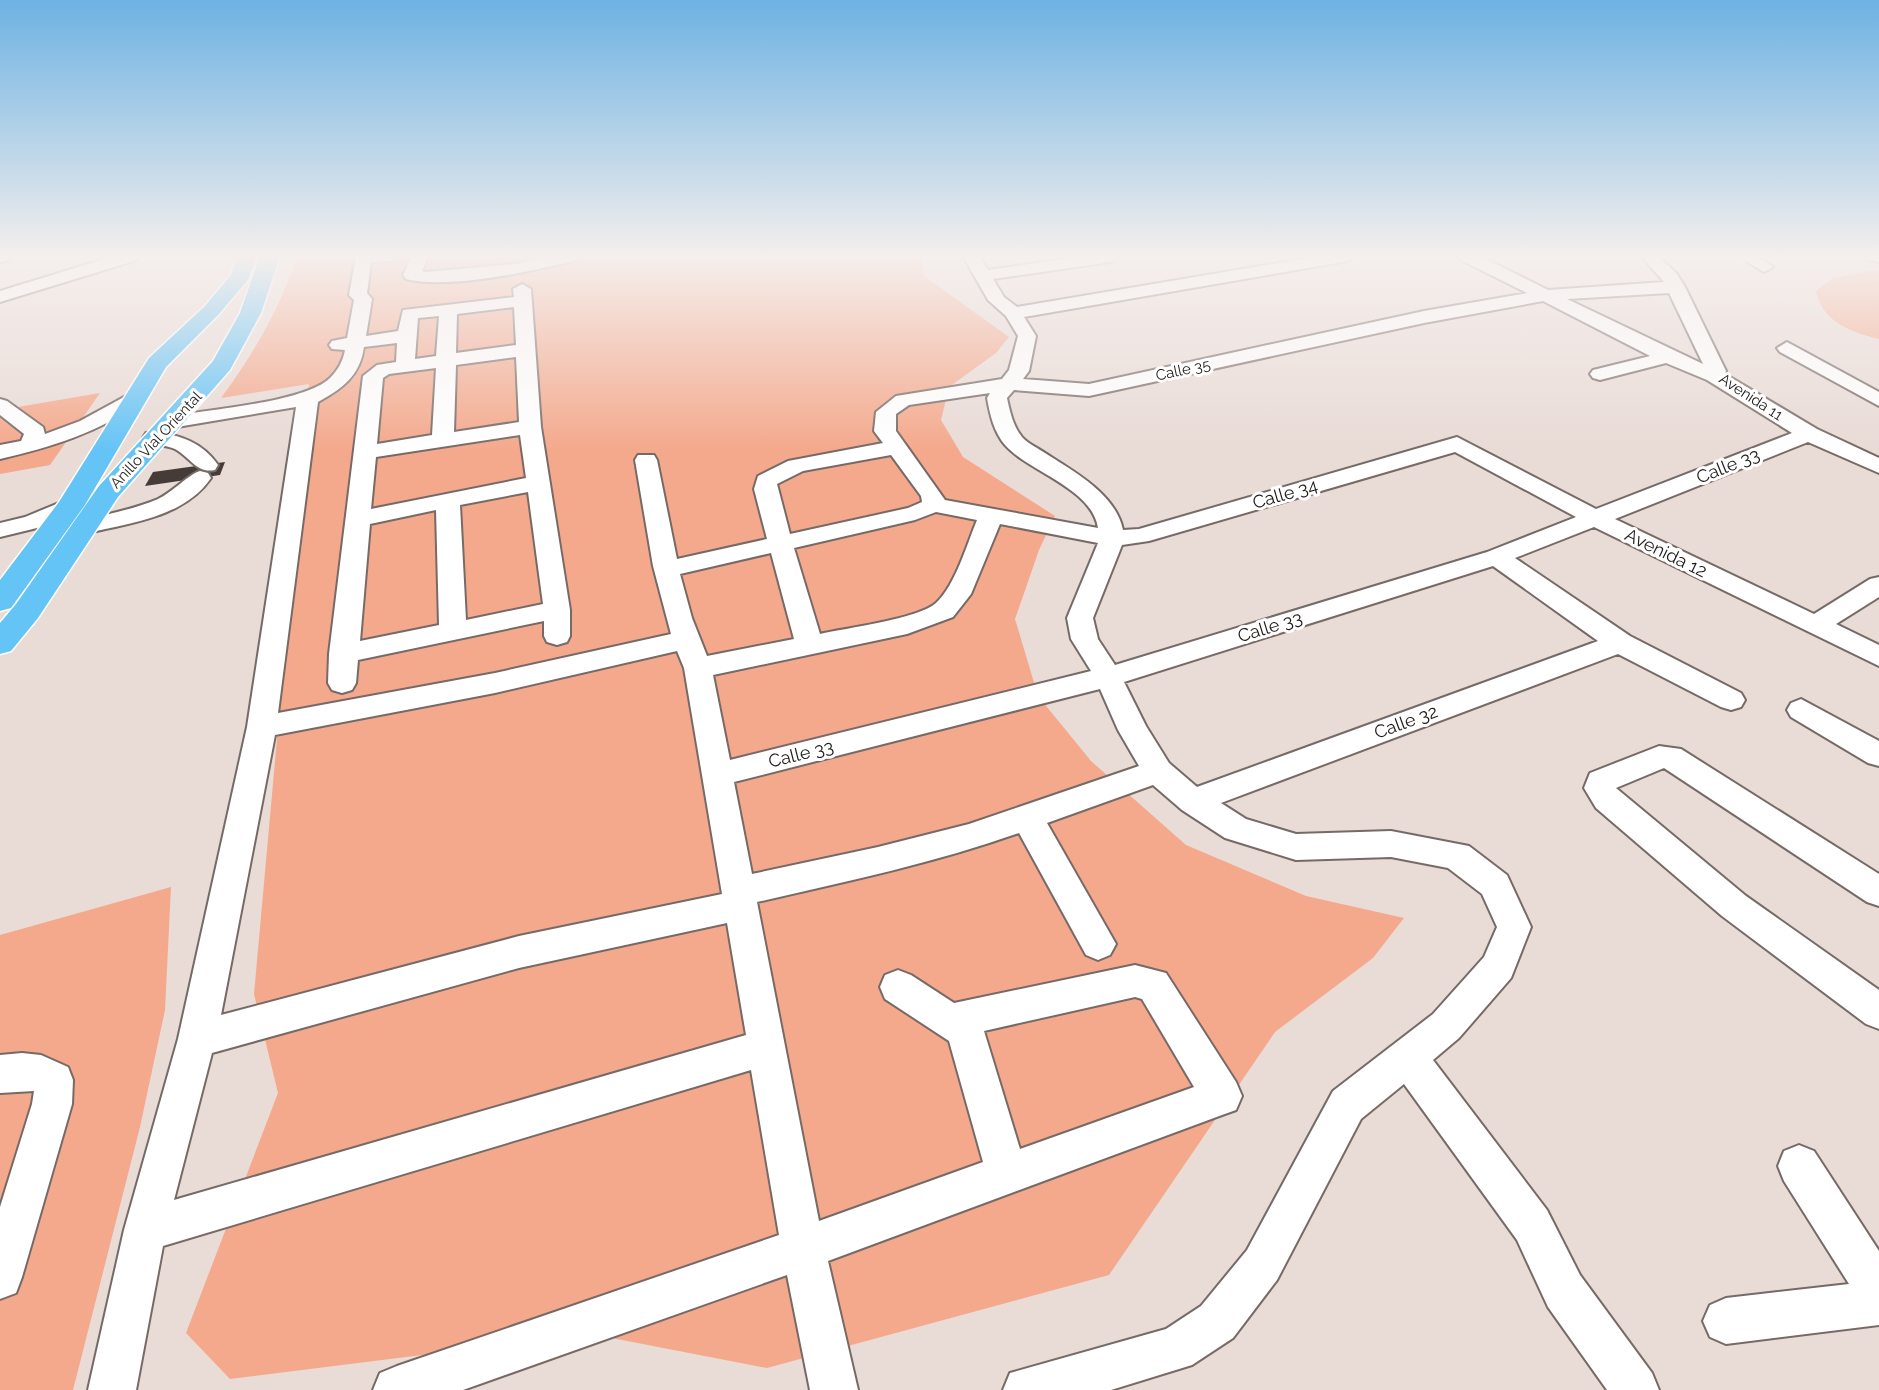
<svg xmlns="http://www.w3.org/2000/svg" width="1879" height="1390" font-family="Raleway,sans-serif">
  <rect width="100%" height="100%" fill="#e9dbd6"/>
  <path fill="#f4a98d" d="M 297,256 L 921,256 L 924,276 L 1009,337 L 996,353 L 949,387 L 941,420 L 963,457 L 1055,516 L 1039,550 L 1015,619 L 1038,696 L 1091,761 L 1186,845 L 1306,896 L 1404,918 L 1373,958 L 1275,1032 L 1109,1275 L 767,1368 L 591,1334 L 230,1379 L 186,1333 L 278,1093 L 254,994 L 309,384 L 221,398 C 254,353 280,309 297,256 Z
    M 1869,271 L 1879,271 L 1879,339 C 1851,332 1822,322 1816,291 L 1833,278 Z
    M 100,393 L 50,465 L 0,474 L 0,410 Z
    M 171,887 L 165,1010 L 140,1127 L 73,1390 L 0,1390 L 0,935 Z"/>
  <path fill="#453b37" d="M 225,462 L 220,475 L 145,486 L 153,472 Z"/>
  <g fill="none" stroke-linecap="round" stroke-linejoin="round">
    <defs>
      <path id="minor" d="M 0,256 L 12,256 L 10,260 L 0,262 Z
        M 114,256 L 139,256 L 137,260 L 0,302 L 0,291 Z
        M 356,256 L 398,256 L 390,261 L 371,262 L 367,293 L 372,299 L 366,336 L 398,331 L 403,310 L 514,297 L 513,289 L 522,284 L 531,289 L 541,427 L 570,610 L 570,636 L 567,642 L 557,645 L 547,642 L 544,636 L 544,621 L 358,660 L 356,683 L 352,690 L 342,693 L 332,690 L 328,683 L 329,654 L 363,376 L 377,365 L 396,362 L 397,343 L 364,347 C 360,376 342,389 318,402 L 278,713 L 495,673 L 671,634 L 653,566 L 635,460 L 638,455 L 654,455 L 657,460 L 677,559 L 767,539 L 754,489 L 758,476 L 788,461 L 883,443 L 874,431 L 876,412 L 896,396 L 1002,379 L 1009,370 L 1018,336 L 1006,316 L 988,300 L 963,256 L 979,256 L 988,270 L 1084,256 L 1118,257 L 1110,262 L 993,279 L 1004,297 L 1017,307 L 1320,256 L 1356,256 L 1348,261 L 1024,317 L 1036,336 L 1029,371 L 1023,379 L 1089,384 L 1424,311 L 1527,293 L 1461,260 L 1459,256 L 1480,256 L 1548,290 L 1664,282 L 1641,256 L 1658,256 L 1677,274 L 1685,287 L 1726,371 L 1725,374 L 1817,429 L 1879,458 L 1879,473 L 1808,442 L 1615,519 L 1814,614 L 1870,579 L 1879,577 L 1879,597 L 1836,624 L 1879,645 L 1879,666 L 1594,527 L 1515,558 L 1630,636 L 1741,693 L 1745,700 L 1741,707 L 1731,710 L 1721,707 L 1618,654 L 1221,803 L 1246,819 L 1296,834 L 1391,831 L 1469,846 L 1507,875 L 1531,927 L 1511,978 L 1459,1038 L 1433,1060 L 1547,1210 L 1580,1275 L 1652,1373 L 1659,1390 L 1607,1390 L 1548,1307 L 1517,1240 L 1404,1084 L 1361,1119 L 1277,1280 L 1233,1338 L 1192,1365 L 1111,1390 L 1003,1390 L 1010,1373 L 1166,1329 L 1201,1306 L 1247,1250 L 1333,1091 L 1433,1014 L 1484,957 L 1497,927 L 1482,894 L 1448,868 L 1391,857 L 1296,860 L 1225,838 L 1182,810 L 1153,785 L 1047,823 L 1116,944 L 1110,955 L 1098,960 L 1086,955 L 1019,833 C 934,863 846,882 757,902 L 819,1221 L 983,1162 L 949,1041 L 885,999 L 880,987 L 885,975 L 898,970 L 911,975 L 954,1003 L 1135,965 L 1166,973 L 1236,1082 L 1242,1096 L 1236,1110 L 1222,1115 L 828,1261 L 858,1390 L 810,1390 L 787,1275 L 463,1390 L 373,1390 L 380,1373 L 397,1366 L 779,1235 L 751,1070 L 163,1246 L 136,1390 L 88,1390 L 124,1230 L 178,1039 L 247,727 L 296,407 L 171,428 L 164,426 L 160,422 L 164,418 L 171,416 C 207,410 306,402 330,378 C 338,370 343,361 345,350 L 332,349 L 329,345 L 332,341 L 347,338 L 354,300 L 349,295 ZM 1669,293 L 1703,364 L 1567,299 ZM 1543,301 L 1650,356 L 1593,370 L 1590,374 L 1593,378 L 1600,380 L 1666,363 L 1707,380 L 1792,433 L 1596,509 L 1457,437 L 1139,529 L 1123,530 C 1116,494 1073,471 1045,453 C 1038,448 1028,444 1022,437 C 1013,426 1010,412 1007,398 L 1014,390 L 1089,396 L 1424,323 ZM 514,307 L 516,345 L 456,353 L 457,314 ZM 439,316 L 436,356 L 415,359 L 418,318 ZM 516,357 L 519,422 L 454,432 L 456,365 ZM 436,368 L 432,435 L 377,444 L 383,378 L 389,374 ZM 990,393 L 987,398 C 990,415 994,432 1005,445 C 1029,472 1092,488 1098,528 L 945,500 L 896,431 L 896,414 L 909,405 ZM 520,435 L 526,478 L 371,509 L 376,457 ZM 1455,452 L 1576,517 L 1487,552 L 1115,665 L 1098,639 L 1093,618 L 1122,545 L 1149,541 ZM 891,455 L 921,496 L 922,502 L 908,508 L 790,534 L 777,484 L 803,471 ZM 528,492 L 543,604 L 466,620 L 460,505 ZM 436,510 L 439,625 L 360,641 L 370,524 ZM 936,512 L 977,520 C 967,544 955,586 936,603 C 918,619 846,628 820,634 L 794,548 L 915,520 ZM 1000,524 L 1098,543 L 1067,618 L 1071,639 L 1091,671 L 730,760 L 713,675 L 907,634 L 953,617 L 971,594 ZM 771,553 L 794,639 L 707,656 L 692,618 L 680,574 ZM 1493,566 L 1598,641 L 1197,787 L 1169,763 L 1146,726 L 1124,682 ZM 677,651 L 684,668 L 722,894 L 519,936 L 221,1015 L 275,735 L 495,693 ZM 1100,689 L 1118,730 L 1139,766 L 969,824 L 878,847 L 752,874 L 734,782 ZM 727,923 L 746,1035 L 174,1200 L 212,1053 L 519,968 ZM 1135,997 L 1142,999 L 1194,1087 L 1020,1149 L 984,1031 Z
        M 412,256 L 428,256 L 422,271 L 426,272 L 516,264 L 551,256 L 579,256 L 577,260 C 532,271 450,290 406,279 L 403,275 Z
        M 1738,256 L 1757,256 L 1773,267 L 1764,272 Z
        M 1865,256 L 1879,256 L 1879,262 L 1867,260 Z
        M 1787,342 L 1879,392 L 1879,406 L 1780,352 L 1777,348 Z
        M 135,391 L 142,393 L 145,397 L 142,401 C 99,433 51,447 0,459 L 0,445 L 21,441 L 24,434 L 0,415 L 0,399 L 7,401 L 43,427 L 45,434 L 80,421 Z
        M 154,432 C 180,435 202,442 218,465 L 215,470 C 197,474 190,457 175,449 C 166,445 156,445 146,443 L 143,438 L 146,433 Z
        M 200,471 L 208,473 L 211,478 C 184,518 128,523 84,534 L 76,532 L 72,527 L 76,522 C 103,515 132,510 158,499 C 173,492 189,474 200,471 Z
        M 71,498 L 79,500 L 83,505 L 79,510 L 41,527 L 0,537 L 0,523 L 25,517 Z
        M 1801,699 L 1879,741 L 1879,766 L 1868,763 L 1791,717 L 1787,710 L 1791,703 Z
        M 1659,746 L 1681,749 L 1879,874 L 1879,906 L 1867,902 L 1664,768 L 1616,788 L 1746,896 L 1879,990 L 1879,1029 L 1866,1024 L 1722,916 L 1596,808 L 1584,788 L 1590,773 Z
        M 22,1053 L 41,1055 L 68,1067 L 73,1080 L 72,1104 L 22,1277 L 16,1293 L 0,1299 L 0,1207 L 32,1104 L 34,1091 L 0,1093 L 0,1055 Z
        M 1799,1145 L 1814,1151 L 1879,1251 L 1879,1325 L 1726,1344 L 1710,1337 L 1703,1321 L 1710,1305 L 1726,1298 L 1849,1284 L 1784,1181 L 1778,1166 L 1784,1151 Z"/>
      <path id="highway" d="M 237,256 L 257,256 L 248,280 L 219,314 L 166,367 L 85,505 L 11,608 L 0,611 L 0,580 L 59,502 L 149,358 L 205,306 L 231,275 Z
        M 260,256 L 280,256 L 261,313 L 230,370 L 118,497 L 38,618 L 11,651 L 0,654 L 0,623 L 16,604 L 99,486 L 213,361 L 240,313 Z"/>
    </defs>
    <use href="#minor" stroke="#766a66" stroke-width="4"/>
    <use href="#highway" stroke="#fff" stroke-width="3"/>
    <use href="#minor" fill="#fff" fill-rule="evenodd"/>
    <use href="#highway" fill="#65c4f6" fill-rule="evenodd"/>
  </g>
  <linearGradient id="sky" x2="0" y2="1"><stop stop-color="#6db2e3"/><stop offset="0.57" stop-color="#f5efed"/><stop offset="1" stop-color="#f5efed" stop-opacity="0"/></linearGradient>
  <rect width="1879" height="450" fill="url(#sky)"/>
  <g text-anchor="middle" stroke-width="6" stroke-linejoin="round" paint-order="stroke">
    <g font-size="15" fill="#1f1b19" stroke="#fff">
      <text transform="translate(1183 370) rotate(-12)" y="5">Calle 35</text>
      <text transform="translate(1751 397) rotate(33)" y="5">Avenida 11</text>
      <text transform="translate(156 440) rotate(-47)" y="5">Anillo Vial Oriental</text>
    </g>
    <g font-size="18" fill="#1f1b19" stroke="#fff">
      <text transform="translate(1728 466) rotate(-22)" y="6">Calle 33</text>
      <text transform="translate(1285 494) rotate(-16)" y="6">Calle 34</text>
      <text transform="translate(1666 553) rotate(26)" y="6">Avenida 12</text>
      <text transform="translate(1270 627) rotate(-17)" y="6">Calle 33</text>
      <text transform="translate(1406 722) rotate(-20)" y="6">Calle 32</text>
      <text transform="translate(801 754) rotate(-14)" y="6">Calle 33</text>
    </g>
  </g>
</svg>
